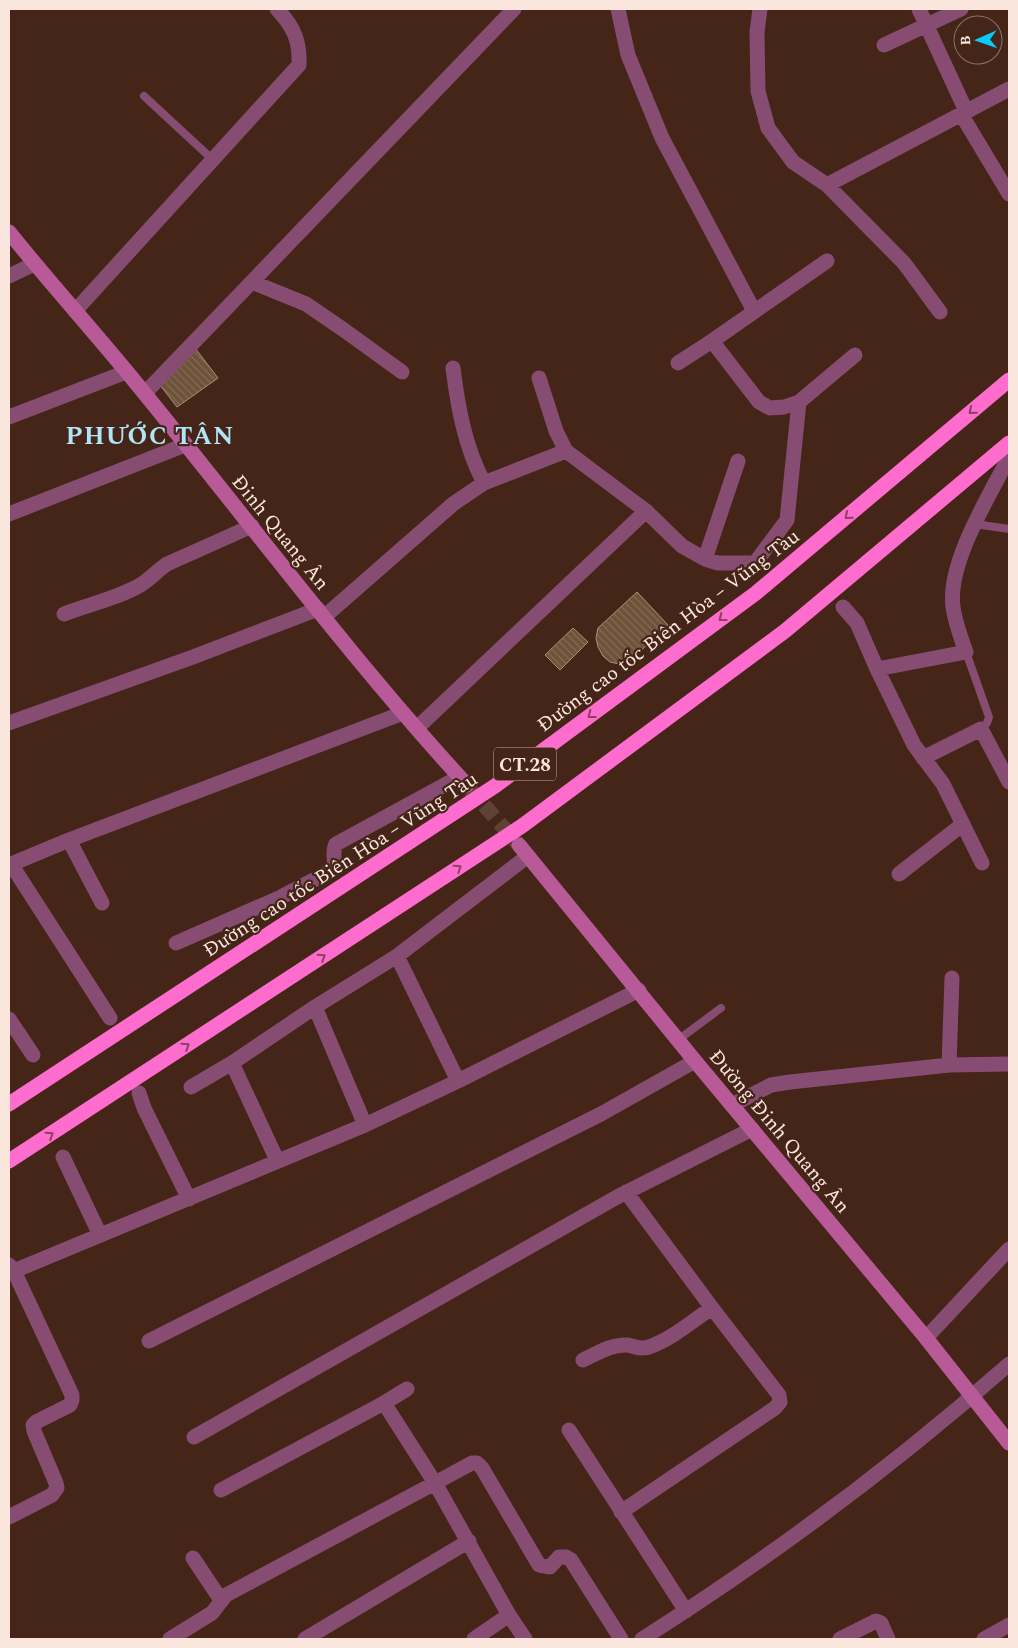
<svg xmlns="http://www.w3.org/2000/svg" width="1018" height="1648" font-family="Spectral,serif">
  <defs>
    <pattern id="building-back-hatch" width="6" height="6" patternUnits="userSpaceOnUse" patternTransform="scale(1.25)"><rect width="6" height="6" fill="#6e5239"/><path d="M-1 5l2 2M0 0l6 6M5-1l2 2" fill="none" stroke="#846b55"/></pattern>
  </defs>
  <rect width="100%" height="100%" fill="#442518"/>
  <path fill="url(#building-back-hatch)" stroke="#ad8f74" d="M 195,348 L 218,378 L 177,407 L 160,385 Z
    M 637,592 L 668,625 L 630,661 L 619,664 L 610,662 L 603,656 L 598,647 L 596,638 L 598,628 Z
    M 573,628 L 588,642 L 560,670 L 545,655 Z"/>
  <g fill="none" stroke-linecap="round" stroke-linejoin="round">
    <path stroke="#5f4236" stroke-width="15" stroke-dasharray="15 8" stroke-linecap="butt" d="M 469,788 L 518,844"/>
    <path stroke="#874c71" stroke-width="8" d="M 144,96 L 212,159
      M 975,524 L 1009,529
      M 966,652 L 989,717 L 987,723 L 981,729
      M 678,1040 L 721,1008"/>
    <path stroke="#874c71" stroke-width="15" d="M 618,9 L 628,55 L 662,138 L 754,311
      M 760,9 L 757,32 L 758,91 L 768,128 L 793,162 L 827,185 L 904,263 L 940,312
      M 919,9 L 966,111
      M 884,45 L 961,9
      M 961,114 L 1009,194
      M 827,185 L 1009,89
      M 9,276 L 34,264
      M 252,282 L 306,304 L 344,330 L 402,372
      M 75,311 L 299,65 C 300,41 294,27 277,9
      M 712,341 L 759,402 L 770,408 L 784,407 L 799,402 L 855,355
      M 678,363 L 712,341 L 827,261
      M 453,368 C 458,408 465,447 484,483
      M 539,378 L 556,431 L 566,451 L 646,511 L 682,546 L 705,559 L 718,563 L 755,563 L 787,520 L 799,402
      M 145,393 L 514,9
      M 9,417 L 126,372
      M 9,514 L 185,445
      M 705,559 L 738,461
      M 843,607 L 857,623 L 877,669 L 914,745 L 943,784 L 982,863
      M 64,614 C 90,604 119,598 142,584 C 151,578 158,570 167,564 L 252,526
      M 324,617 L 453,504 L 484,483 L 566,451
      M 877,669 L 966,652 C 961,638 955,622 953,607 C 947,563 989,497 1009,457
      M 9,723 L 193,657 L 318,609
      M 417,728 L 646,511
      M 923,758 L 981,729 L 1009,782
      M 69,840 L 102,903
      M 11,864 L 110,1018
      M 9,865 L 69,840 L 403,713
      M 899,874 L 963,824
      M 176,943 L 281,897 L 333,870 C 337,861 331,853 336,844 L 459,777
      M 397,956 L 528,856
      M 315,1007 L 365,1125 L 458,1081 L 639,990
      M 9,1019 L 33,1055
      M 232,1063 L 277,1160
      M 949,1065 L 952,978
      M 191,1087 L 232,1063 L 315,1007 L 397,956 L 458,1081
      M 139,1093 L 144,1108 L 189,1199
      M 732,1105 L 771,1085 L 790,1082 L 949,1065 L 1009,1064
      M 63,1157 L 100,1235
      M 9,1265 L 14,1271 L 72,1395 L 72,1400 L 70,1405 L 36,1422 L 33,1425 L 34,1431 L 56,1483 L 57,1488 L 52,1495 L 9,1517
      M 14,1271 L 365,1125
      M 926,1338 L 1009,1249
      M 149,1341 L 601,1114 L 695,1061
      M 583,1360 C 596,1354 611,1344 627,1345 C 636,1346 639,1350 649,1347 C 672,1339 692,1321 712,1308
      M 384,1403 L 407,1389
      M 569,1430 L 686,1611
      M 194,1437 L 617,1197 L 752,1129
      M 221,1490 L 384,1403 L 435,1483 L 472,1463 L 477,1463 L 482,1468 L 539,1565 L 550,1567 L 559,1557 L 566,1557 L 571,1560 L 621,1639
      M 621,1512 L 775,1408 L 780,1402 L 779,1395 L 712,1308 L 626,1192
      M 193,1558 L 221,1600
      M 170,1639 L 212,1613 L 226,1595 L 435,1483 L 509,1615 L 525,1639
      M 305,1639 L 469,1541
      M 474,1639 L 509,1615
      M 642,1639 C 771,1557 895,1465 1009,1364
      M 840,1639 L 876,1621 L 881,1623 L 888,1639
      M 984,1639 L 1009,1625"/>
    <path stroke="#b75a97" stroke-width="15" d="M 9,232 C 53,287 101,339 145,394 C 252,525 353,661 467,785
      M 519,845 L 695,1061 L 926,1338 L 1009,1443"/>
    <path stroke="#fe6ccd" stroke-width="15" d="M 9,1104 L 495,786 L 756,593 L 1009,380
      M 9,1161 L 522,826 L 785,631 L 1009,443"/>
  </g>
  <defs><path id="oneway-chevron" d="M-2-3.5L2.5 0L-2 3.5" fill="none" stroke-width="1.6" stroke-linecap="round" stroke-linejoin="round" transform="scale(1.25)"/></defs>
  <g stroke="#8e4160">
    <use href="#oneway-chevron" transform="translate(972 411) rotate(140)"/>
    <use href="#oneway-chevron" transform="translate(848 516) rotate(140)"/>
    <use href="#oneway-chevron" transform="translate(722 618) rotate(143)"/>
    <use href="#oneway-chevron" transform="translate(591 715) rotate(143)"/>
    <use href="#oneway-chevron" transform="translate(458 868) rotate(-33)"/>
    <use href="#oneway-chevron" transform="translate(322 957) rotate(-33)"/>
    <use href="#oneway-chevron" transform="translate(186 1046) rotate(-33)"/>
    <use href="#oneway-chevron" transform="translate(50 1135) rotate(-33)"/>
  </g>
  <g text-anchor="middle" stroke-width="4.5" stroke-linejoin="round" paint-order="stroke">
    <rect fill="#442518" stroke="#c4aca2" stroke-width="1" x="494" y="747.5" width="62" height="33" rx="4"/>
    <g font-size="19" font-weight="bold" fill="#fbe6dd">
      <text x="525" y="771">CT.28</text>
    </g>
    <g font-size="20" fill="#fbe6dd" stroke="#442518">
      <text transform="translate(281 532) rotate(51)" y="7">Đinh Quang Ân</text>
      <text transform="translate(668 630) rotate(-37)" y="7">Đường cao tốc Biên Hòa – Vũng Tàu</text>
      <text transform="translate(340 864) rotate(-33)" y="7">Đường cao tốc Biên Hòa – Vũng Tàu</text>
      <text transform="translate(780 1131) rotate(50)" y="7">Đường Đinh Quang Ân</text>
    </g>
    <g font-size="25" font-weight="bold" letter-spacing="1" fill="#b0e4f8" stroke="#442518">
      <text x="150" y="444">PHƯỚC TÂN</text>
    </g>
  </g>
  <rect width="1018" height="1648" fill="none" stroke="#fbe6dd" stroke-width="20"/>
  <g transform="translate(978 40) rotate(268)"><circle r="24" fill="#442518" stroke="#8d7267"/>
  <path d="M0-4L9 19L0 12L-9 19Z" fill="#07cbf9"/>
  <text y="-8" font-size="14" font-weight="bold" text-anchor="middle" fill="#fbe6dd">B</text>
  </g>
</svg>
